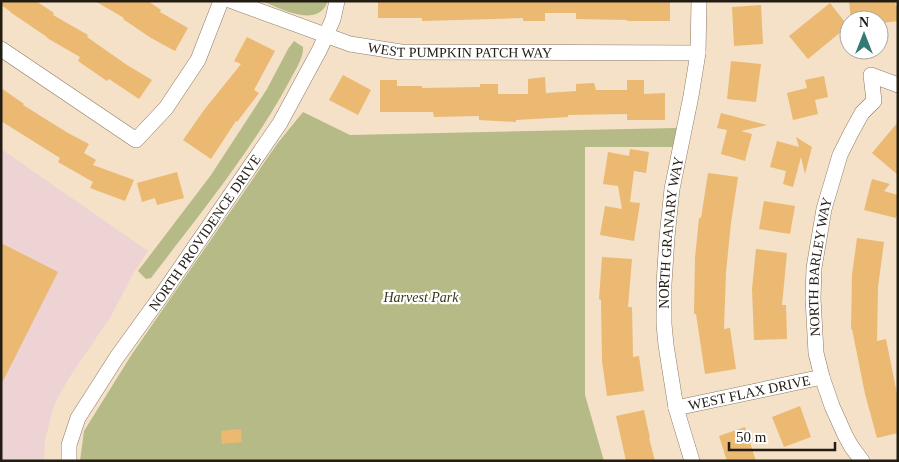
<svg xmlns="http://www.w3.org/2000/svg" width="899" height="462" font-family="Georgia,serif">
  <rect width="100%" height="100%" fill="#f4e1c8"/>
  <path fill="#eed3d4" d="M 1,149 L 148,251 L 134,272 L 111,316 L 69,378 L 54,405 L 45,440 L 44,461 L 1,461 Z"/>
  <path fill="#b6ba87" d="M 262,1 L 328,1 C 318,29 281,9 262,1 Z
    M 294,41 L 303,47 C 304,58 294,72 289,82 C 251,152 199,215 151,278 L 146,279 L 138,271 L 211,175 L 267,89 L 288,49 Z
    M 303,112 L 350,135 L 676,128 L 676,147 L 585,147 L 585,395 L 604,461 L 80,461 L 84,431 L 132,354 L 277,144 Z"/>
  <path fill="#ebb971" d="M 1,1 L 36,1 L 54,13 L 53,15 L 88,35 L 87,37 L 127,65 L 152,80 L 139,99 L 109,79 L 107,81 L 78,61 L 80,57 L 47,38 L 47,37 L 10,12 L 11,12 L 1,5 Z
    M 95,1 L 148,1 L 161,10 L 160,12 L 188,28 L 175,51 L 151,38 L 123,19 L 124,18 Z
    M 378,1 L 670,1 L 670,21 L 627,21 L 627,20 L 576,19 L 576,13 L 545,13 L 545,21 L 523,21 L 523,18 L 422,21 L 422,18 L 378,18 Z
    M 849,1 L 895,1 L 896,6 L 898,6 L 898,21 L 882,23 L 879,22 L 879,20 L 870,18 L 851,20 Z
    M 830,3 L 848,26 L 808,59 L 789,36 Z
    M 761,5 L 763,44 L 734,46 L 732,7 Z
    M 247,37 L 275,51 L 254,90 L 259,93 L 237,122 L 236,121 L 211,159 L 183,140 L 204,110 L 241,64 L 234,61 Z
    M 731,61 L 761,64 L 756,102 L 727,99 Z
    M 343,75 L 371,90 L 358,115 L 329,100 Z
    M 824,76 L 828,97 L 815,100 L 818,114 L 793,120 L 787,93 L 807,88 L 805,80 Z
    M 545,77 L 546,93 L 576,91 L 576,84 L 594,83 L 596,90 L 627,90 L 627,80 L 644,80 L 644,94 L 665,93 L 665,120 L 627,120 L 627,114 L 568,115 L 568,117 L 516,120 L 516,122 L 479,120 L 479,116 L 434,117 L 433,112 L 380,112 L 380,80 L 397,80 L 397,86 L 422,86 L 422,88 L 480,87 L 480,84 L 498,84 L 498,94 L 528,94 L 528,79 Z
    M 1,88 L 24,104 L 23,105 L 68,133 L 89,144 L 84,153 L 96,160 L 93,165 L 134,180 L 125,201 L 90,188 L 93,182 L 58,162 L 60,158 L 1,121 Z
    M 721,113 L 767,125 L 741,131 L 752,134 L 745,161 L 721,154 L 727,130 L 717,128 Z
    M 898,122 L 898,175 L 872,153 Z
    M 796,137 L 812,147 L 805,174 L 801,157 L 793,187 L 783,184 L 786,171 L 770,167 L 777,141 L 799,147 Z
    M 630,149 L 649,152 L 646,173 L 634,171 L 630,202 L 640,203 L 634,241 L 600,235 L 605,206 L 622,209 L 618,186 L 603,184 L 608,152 L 629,156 Z
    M 177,172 L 184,198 L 157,205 L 155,198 L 142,202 L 137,183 Z
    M 708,173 L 738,177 L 731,223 L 726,272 L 724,329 L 730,328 L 736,369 L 705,374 L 696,314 L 694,314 L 695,258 L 699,218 L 701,218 Z
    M 872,179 L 890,184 L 884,191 L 898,195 L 898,212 L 896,218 L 864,210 Z
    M 764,201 L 795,206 L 790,234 L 759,229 Z
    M 857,238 L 884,242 L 878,287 L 877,341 L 886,339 L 898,399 L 898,433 L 877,438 L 865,394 L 852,329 L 851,329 L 852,275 Z
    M 1,243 L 58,272 L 1,385 Z
    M 756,249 L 787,253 L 782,305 L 786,305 L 787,339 L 754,340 L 752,289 Z
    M 602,257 L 632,259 L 628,307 L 632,307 L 633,357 L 639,356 L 644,391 L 607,396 L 602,361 L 601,300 L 599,299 Z
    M 800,406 L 811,437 L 784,447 L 772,417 Z
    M 644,410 L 650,438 L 649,438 L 655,461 L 626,461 L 616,416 Z
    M 745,427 L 756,461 L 727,461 L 719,436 Z
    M 241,429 L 242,442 L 222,444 L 221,431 Z"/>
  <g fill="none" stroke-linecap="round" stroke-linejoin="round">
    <defs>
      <g id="minor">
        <path id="s1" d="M 232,1 L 350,44 L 401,52 L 698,53"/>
        <path d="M 1,49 L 136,140 L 166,108 L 198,60 L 221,1"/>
        <path id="s2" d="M 676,408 L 822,377"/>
        <path id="s3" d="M 69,461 L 69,445 L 78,418 L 117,357 L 159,299 L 280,123 L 320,49 L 333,19 L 337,1"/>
        <path id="s4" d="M 692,461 L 676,408 L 666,345 L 664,324 L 664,284 L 667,237 L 672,189 L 691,96 L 698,53 L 699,1"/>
        <path id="s5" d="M 862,461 L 851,446 L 845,435 L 832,406 L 822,377 L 816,353 L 813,298 L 814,268 L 824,209 L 840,155 L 851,133 L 862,113 L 874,101 L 871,75 L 898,85"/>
      </g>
    </defs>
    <use href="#minor" stroke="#8c7b64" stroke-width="16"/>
    <use href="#minor" stroke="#fff" stroke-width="15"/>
  </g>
  <g text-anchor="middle" stroke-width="4.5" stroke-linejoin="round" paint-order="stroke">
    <g font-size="14" fill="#231c13" stroke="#fff">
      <text dy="5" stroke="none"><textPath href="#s1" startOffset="236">WEST PUMPKIN PATCH WAY</textPath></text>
      <text dy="5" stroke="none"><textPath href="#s4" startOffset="232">NORTH GRANARY WAY</textPath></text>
      <text dy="5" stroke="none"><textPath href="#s3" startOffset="269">NORTH PROVIDENCE DRIVE</textPath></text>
      <text dy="5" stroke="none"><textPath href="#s5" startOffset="205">NORTH BARLEY WAY</textPath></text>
      <text dy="5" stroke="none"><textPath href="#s2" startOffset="75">WEST FLAX DRIVE</textPath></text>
    </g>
    <g font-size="14" font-style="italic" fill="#353713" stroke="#fff">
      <text x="421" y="302">Harvest Park</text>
    </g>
  </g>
  <rect width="899" height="462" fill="none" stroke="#231c13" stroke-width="5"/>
  <g transform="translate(864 35)"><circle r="24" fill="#ffffff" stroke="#a7a4a1"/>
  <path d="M0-4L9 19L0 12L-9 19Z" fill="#327a72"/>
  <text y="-8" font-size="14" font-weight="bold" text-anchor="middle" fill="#231c13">N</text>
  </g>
  <path d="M729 442v8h106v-8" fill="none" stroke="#231c13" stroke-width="2.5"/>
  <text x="736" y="442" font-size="15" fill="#231c13" stroke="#ffffff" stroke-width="4" paint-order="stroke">50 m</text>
</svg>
